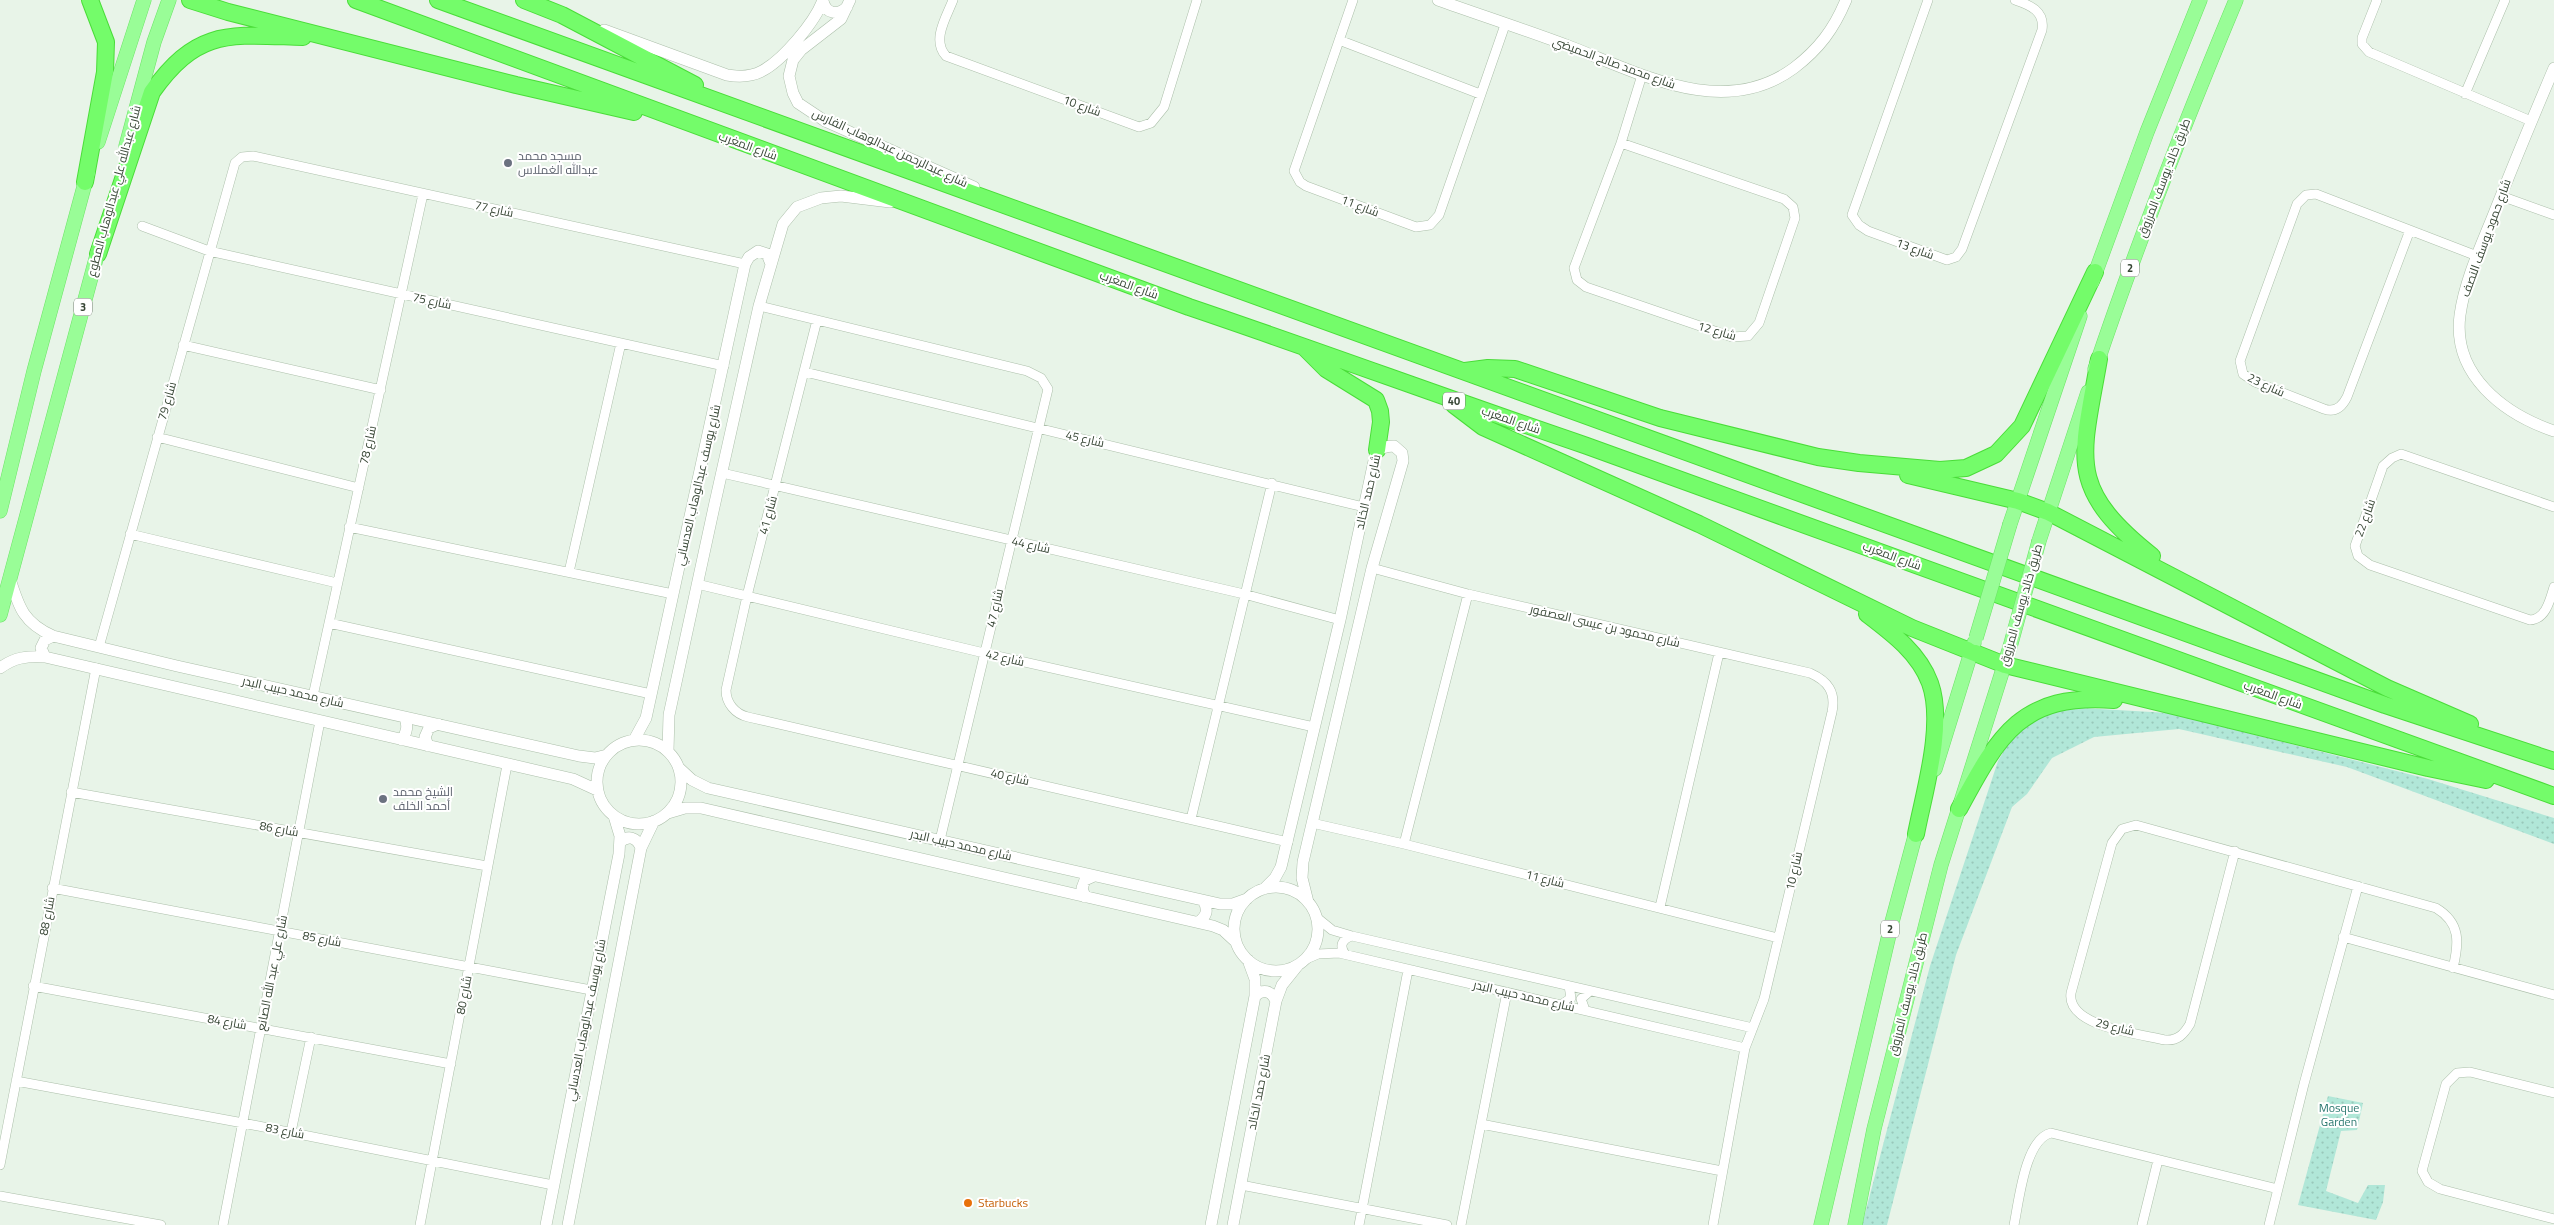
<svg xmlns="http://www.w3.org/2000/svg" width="2554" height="1225" font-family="'Titillium Web',Cairo,sans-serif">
  <defs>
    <pattern id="green-dots" width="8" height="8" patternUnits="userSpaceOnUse" patternTransform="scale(1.25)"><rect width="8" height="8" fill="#b1e7d8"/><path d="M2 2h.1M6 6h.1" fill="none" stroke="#99c8ba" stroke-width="1.8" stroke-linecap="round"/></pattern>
  </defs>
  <rect width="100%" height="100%" fill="#e8f4e8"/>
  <path fill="url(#green-dots)" d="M 2048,706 L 2169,713 L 2428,779 L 2554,818 L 2554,844 L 2347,767 L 2179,729 L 2094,737 L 2052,758 L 2027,794 L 2012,807 L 1956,955 L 1887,1225 L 1862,1225 L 1930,966 L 1998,761 L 2018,727 Z
    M 2328,1096 L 2363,1103 L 2357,1130 L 2341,1131 L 2326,1191 L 2358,1203 L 2368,1185 L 2385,1185 L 2383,1202 L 2376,1220 L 2298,1205 Z"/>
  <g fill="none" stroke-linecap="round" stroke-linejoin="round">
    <defs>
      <path id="minor" d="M 953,0 C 947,16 931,40 946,56 L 1139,127 L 1151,123 L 1164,107 L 1197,0
        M 1353,0 L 1294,171 L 1300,182 L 1306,186 L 1416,227 L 1430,225 L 1439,215 L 1505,25
        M 1928,0 L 1852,215 L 1859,225 L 1868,231 L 1947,260 L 1956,257 L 1962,249 L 2042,30 C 2045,11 2030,5 2015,0
        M 2377,0 L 2362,38 L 2362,44 L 2369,52 L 2531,121
        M 1339,40 L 1480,94
        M 2465,94 L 2505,0
        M 1621,143 L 1784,199 L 1793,207 L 1795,218 L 1759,323 L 1748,336 L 1732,337 L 1586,287 L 1577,280 L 1574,268 L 1621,143 L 1642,75
        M 2501,196 L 2554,215
        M 142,226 L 209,251 L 724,366
        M 2410,230 L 2347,397 C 2342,407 2335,413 2324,409 L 2255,382 L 2243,374 L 2240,361 L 2297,204 L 2306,195 L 2316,194 L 2477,256
        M 759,306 L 1027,371 L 1041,378 L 1048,389 L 940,840
        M 817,320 L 747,596 L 726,690 C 726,703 735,714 748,717 L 1288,842
        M 183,345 L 381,390
        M 805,372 L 1364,507
        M 157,437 L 359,488
        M 722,473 L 1244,594 L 1340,620
        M 2554,507 L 2401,454 L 2392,458 L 2383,466 L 2355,546 L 2358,556 L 2370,565 L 2530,620 C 2546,619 2550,600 2554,587
        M 349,527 L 673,594
        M 130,534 L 337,583
        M 1372,568 L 1468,594 L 1810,673 C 1828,681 1836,692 1832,712 L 1764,999 L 1745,1048 L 1713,1225
        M 569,572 L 621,343
        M 697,584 L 984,653 L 1314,727
        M 329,623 L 651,694
        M 99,647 L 235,163 L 242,157 L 253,156 L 745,264
        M 313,696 L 423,194
        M 71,792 L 487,866
        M 1191,819 L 1272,483
        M 1312,823 L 1404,844 L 1778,938
        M 1404,844 L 1468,594
        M 2235,851 L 2190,1024 C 2184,1034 2178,1041 2165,1040 C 2141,1034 2066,1027 2071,993 L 2112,843 L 2122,829 L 2136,825 L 2436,908 C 2461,923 2459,943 2453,968
        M 52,888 L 591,990
        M 1660,907 L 1719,653
        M 1316,917 L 1332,930 L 1352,936 L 1753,1028
        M 2343,937 L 2554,995
        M 1345,954 C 1339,946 1342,939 1352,936
        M 1304,960 L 1318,954 L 1339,953 L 1745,1048
        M 33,986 L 451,1064
        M 1561,1005 L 1571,998 L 1569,986
        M 1585,1010 L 1581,999 L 1590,991
        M 16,1081 L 243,1123 L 553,1185
        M 2554,1093 L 2470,1072 L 2457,1073 L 2446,1084 L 2422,1171 L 2428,1182 L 2440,1189 L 2554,1219
        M 1481,1124 L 1722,1171
        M 291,1132 L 311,1037
        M 0,1165 L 96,668
        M 1241,1185 L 1447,1225
        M 0,1196 L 161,1225
        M 223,1225 L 320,721
        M 420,1225 L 507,765
        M 1359,1225 L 1408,970
        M 1461,1225 L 1507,992
        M 2014,1225 C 2019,1201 2025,1139 2051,1133 L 2278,1189
        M 2142,1225 L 2158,1160
        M 2269,1225 L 2304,1084 L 2358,886"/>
      <path id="tertiary" d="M 850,0 L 841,19 L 801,50 L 793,60 L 789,76 L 793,93 L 798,103 L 825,121 L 974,187
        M 1438,0 C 1483,16 1529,31 1574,48 C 1643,75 1725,119 1794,68 C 1819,49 1834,29 1846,0
        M 823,1 C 826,14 838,16 847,7
        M 604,30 L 727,75 C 739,77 751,77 762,71 C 783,60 815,22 823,0
        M 2554,68 C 2534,115 2514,163 2495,211 C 2482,244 2465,279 2460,315 C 2452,375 2504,414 2554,431
        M 10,579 C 19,608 24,623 53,636 L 177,666 L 579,756 L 595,758 L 607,755
        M 45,657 L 41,648 L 45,640 L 53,636
        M 0,668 C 15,657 27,656 45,657 L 573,779 L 597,790
        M597 782a42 42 0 1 1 84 0a42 42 0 1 1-84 0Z
        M 402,740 C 407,732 408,726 405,717
        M 634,740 L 646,718 L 745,264 L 749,257 L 758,251 L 767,254 L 771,264
        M 428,746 L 425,737 L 429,728 L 438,724
        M 668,751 L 669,715 L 714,507 L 759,306 L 783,224 L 797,207 L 821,198 L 841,196 L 890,202
        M 679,768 L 692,780 L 708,788 L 1220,904 L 1233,904 L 1247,899
        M 668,813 L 685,808 L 701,808 L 1213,926 L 1223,930 L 1236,942
        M 620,842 C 628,835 637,837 641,848
        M1234 929a42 42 0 1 1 84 0a42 42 0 1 1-84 0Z
        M 1264,889 L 1275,878 L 1281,867 L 1340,620 L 1375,456 C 1378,448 1385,446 1394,446 L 1402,453 L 1403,461 L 1372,568 L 1303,862 L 1302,878 L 1308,902
        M 1085,897 L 1082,888 L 1085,880 L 1094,876
        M 1199,922 C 1207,915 1208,911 1204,901
        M 1255,996 C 1263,989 1271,990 1276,1001
        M 546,1225 L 619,854 L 620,836 L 614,816
        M 568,1225 L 641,848 L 654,821
        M 1211,1225 L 1255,996 L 1255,979 L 1248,960
        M 1233,1225 L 1276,1001 L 1282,985 L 1298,965"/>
      <path id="primary" d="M 98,142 L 144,0
        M 126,146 L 154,42 L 169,0
        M 2092,282 L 2147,132 L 2200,0
        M 2095,369 C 2137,244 2185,122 2236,0
        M 0,511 L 34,371 L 88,172
        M 2010,524 L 2080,316
        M 2039,541 L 2088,392
        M 0,615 L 100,244
        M 1935,769 L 1974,643
        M 1821,1225 L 1892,922 L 1918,825
        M 1855,1225 L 1874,1129 L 1941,865 L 2010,647"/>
      <path id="motorway" d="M 190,0 L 228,12 L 516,85 L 634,112
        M 356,0 L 1189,307 C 1322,352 1454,401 1587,446 L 2554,796
        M 438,0 L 2385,705 L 2554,761
        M 524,0 L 562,15 L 695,85
        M 85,182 L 105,72 L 106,42 L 90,0
        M 98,254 L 152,92 C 198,27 231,35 303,37
        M 1305,348 L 1326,369 L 1376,400 L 1380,411 L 1381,422 L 1377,450
        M 2099,359 C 2082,458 2065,487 2152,556
        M 1465,371 L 1488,368 L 1515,369 L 1660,418 L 1818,457 L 1859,463 L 1940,470 L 1966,468 L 1996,454 L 2022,426 L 2095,272
        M 1454,405 L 1483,427 L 1699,524 L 1912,628 L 2005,665 L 2428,768 L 2486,780
        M 1908,475 L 2018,501 L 2048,512 L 2387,688 L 2470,724
        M 1867,614 C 1892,633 1919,653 1930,683 C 1945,725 1924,792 1916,834
        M 1959,809 C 1999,735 2021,693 2114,700"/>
    </defs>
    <use href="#minor" stroke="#acbfaa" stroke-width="10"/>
    <use href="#tertiary" stroke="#acbfaa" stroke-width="12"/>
    <use href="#primary" stroke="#6be366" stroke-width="15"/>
    <use href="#motorway" stroke="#4adc39" stroke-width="18"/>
    <use href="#minor" stroke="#fff" stroke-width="9"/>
    <use href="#tertiary" stroke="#fff" stroke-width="11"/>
    <use href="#primary" stroke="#99fd97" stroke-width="14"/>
    <use href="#motorway" stroke="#74fc6a" stroke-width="16"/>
    <defs>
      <path id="primary-bridge" d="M 1976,638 L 2010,524
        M 2010,647 L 2039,541"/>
    </defs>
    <use href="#primary-bridge" stroke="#6be366" stroke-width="15" stroke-linecap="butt"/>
    <use href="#primary-bridge" stroke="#99fd97" stroke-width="14"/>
  </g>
  <g fill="#6b7280" stroke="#fff" stroke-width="2">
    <circle cx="508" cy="163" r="5"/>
    <circle cx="383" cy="799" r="5"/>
  </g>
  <circle fill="#e8710a" stroke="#fff" stroke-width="2" cx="968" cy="1203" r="5"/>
  <g text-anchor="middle" stroke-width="4" stroke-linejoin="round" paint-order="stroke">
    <g fill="#fff" stroke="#747e72" stroke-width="1">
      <rect x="2121" y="259.5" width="18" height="17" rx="4"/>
      <rect x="74" y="298.5" width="18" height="17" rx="4"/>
      <rect x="1443" y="392.5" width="22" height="17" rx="4"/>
      <rect x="1881" y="920.5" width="18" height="17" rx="4"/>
    </g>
    <g font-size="11" font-weight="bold" fill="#384736">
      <text x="2130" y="272">2</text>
      <text x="83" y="311">3</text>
      <text x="1454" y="405">40</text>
      <text x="1890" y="933">2</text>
    </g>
    <g font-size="12" fill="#384736" stroke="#fff">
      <text transform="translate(1614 63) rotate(20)" y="4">شارع محمد صالح الحميضي</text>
      <text transform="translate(1082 106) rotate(20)" y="4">شارع 10</text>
      <text transform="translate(748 146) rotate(20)" y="4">شارع المغرب</text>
      <text transform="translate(890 148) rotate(25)" y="4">شارع عبدالرحمن عبدالوهاب الفارس</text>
      <text transform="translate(2164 178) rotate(-69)" y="4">طريق خالد يوسف المرزوق</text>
      <text transform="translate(114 191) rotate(-75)" y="4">شارع عبدالله علي عبدالوهاب المطوع</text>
      <text transform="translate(1360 206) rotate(21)" y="4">شارع 11</text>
      <text transform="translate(494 209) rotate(12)" y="4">شارع 77</text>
      <text transform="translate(2486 238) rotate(-70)" y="4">شارع حمود يوسف النصف</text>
      <text transform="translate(1915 249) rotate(20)" y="4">شارع 13</text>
      <text transform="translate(1129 285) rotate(20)" y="4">شارع المغرب</text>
      <text transform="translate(432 301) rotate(12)" y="4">شارع 75</text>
      <text transform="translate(1717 331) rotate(16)" y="4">شارع 12</text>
      <text transform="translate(2266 385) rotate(25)" y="4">شارع 23</text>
      <text transform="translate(167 401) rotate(-74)" y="4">شارع 79</text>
      <text transform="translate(1511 420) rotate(19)" y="4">شارع المغرب</text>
      <text transform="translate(1085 439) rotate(13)" y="4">شارع 45</text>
      <text transform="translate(368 445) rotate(-77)" y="4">شارع 78</text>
      <text transform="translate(698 485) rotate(-77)" y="4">شارع يوسف عبدالوهاب العدساني</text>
      <text transform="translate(1368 492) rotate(-77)" y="4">شارع حمد الخالد</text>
      <text transform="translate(768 515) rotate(-75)" y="4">شارع 41</text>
      <text transform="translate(2365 518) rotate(-70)" y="4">شارع 22</text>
      <text transform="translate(1031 545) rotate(13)" y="4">شارع 44</text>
      <text transform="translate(1892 556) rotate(20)" y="4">شارع المغرب</text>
      <text transform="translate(2021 605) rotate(-74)" y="4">طريق خالد يوسف المرزوق</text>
      <text transform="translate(995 608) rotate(-77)" y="4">شارع 47</text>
      <text transform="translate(1605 626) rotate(13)" y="4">شارع محمود بن عيسى العصفور</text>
      <text transform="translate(1005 658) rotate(13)" y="4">شارع 42</text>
      <text transform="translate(293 692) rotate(13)" y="4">شارع محمد حبيب البدر</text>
      <text transform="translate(2273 695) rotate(20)" y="4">شارع المغرب</text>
      <text transform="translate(1010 777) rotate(13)" y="4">شارع 40</text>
      <text transform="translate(279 829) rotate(10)" y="4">شارع 86</text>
      <text transform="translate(961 845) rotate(13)" y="4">شارع محمد حبيب البدر</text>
      <text transform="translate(1794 871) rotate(-77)" y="4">شارع 10</text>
      <text transform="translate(1545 879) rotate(14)" y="4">شارع 11</text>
      <text transform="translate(47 916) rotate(-79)" y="4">شارع 88</text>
      <text transform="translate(322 939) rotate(11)" y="4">شارع 85</text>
      <text transform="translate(272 973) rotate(-79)" y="4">شارع علي عبد الله الصانع</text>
      <text transform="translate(1908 994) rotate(-76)" y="4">طريق خالد يوسف المرزوق</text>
      <text transform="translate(464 995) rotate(-79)" y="4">شارع 80</text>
      <text transform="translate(1524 996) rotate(13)" y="4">شارع محمد حبيب البدر</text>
      <text transform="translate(586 1020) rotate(-79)" y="4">شارع يوسف عبدالوهاب العدساني</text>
      <text transform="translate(227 1022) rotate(10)" y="4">شارع 84</text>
      <text transform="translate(2115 1027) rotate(14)" y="4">شارع 29</text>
      <text transform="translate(1259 1092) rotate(-79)" y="4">شارع حمد الخالد</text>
      <text transform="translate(285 1131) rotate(11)" y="4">شارع 83</text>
    </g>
    <g font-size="12" fill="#5b616d" stroke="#fff" text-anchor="start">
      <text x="518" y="160">مسجد محمد<tspan x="518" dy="14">عبدالله الغملاس</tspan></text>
      <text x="393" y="796">الشيخ محمد<tspan x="393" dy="14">أحمد الخلف</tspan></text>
    </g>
    <g font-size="12" fill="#2a786f" stroke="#fff">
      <text x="2339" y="1112">Mosque<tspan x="2339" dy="14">Garden</tspan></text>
    </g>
    <g font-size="12" fill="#c56008" stroke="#fff" text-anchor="start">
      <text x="978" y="1207">Starbucks</text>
    </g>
  </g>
</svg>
